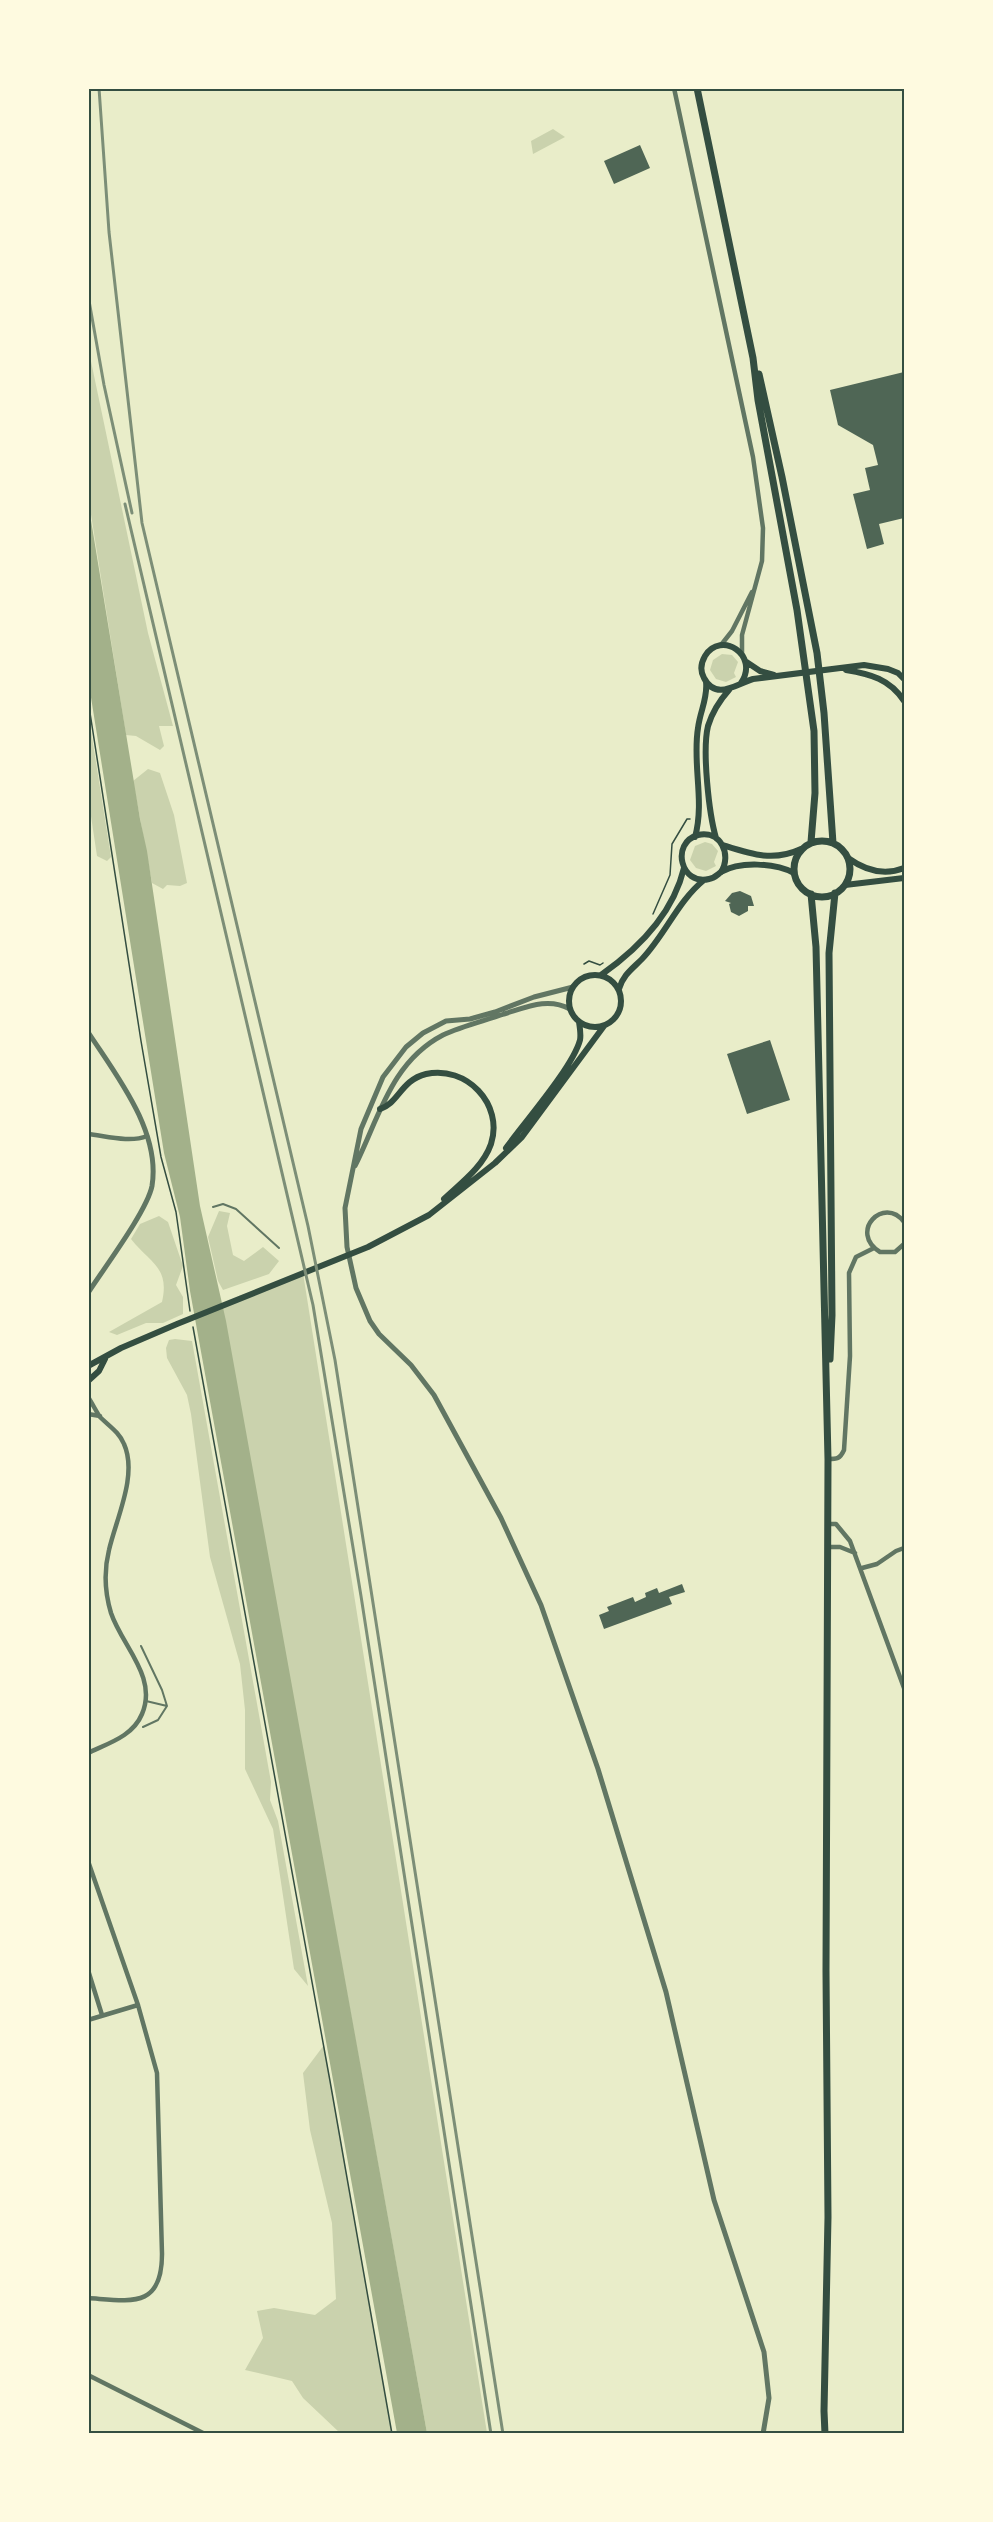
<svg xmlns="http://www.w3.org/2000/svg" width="993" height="2522" font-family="'IBM Plex Sans',sans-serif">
  <rect width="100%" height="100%" fill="#e9edc9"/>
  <path fill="#cad2ad" d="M 553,129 L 565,137 L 533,154 L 531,141 Z
    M 88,347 L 148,633 L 173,726 L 159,726 L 164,746 L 160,750 L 136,736 L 126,735 L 89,502 Z
    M 722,654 L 732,655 L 738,662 L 734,673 L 736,677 L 726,682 L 716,679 L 710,670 L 713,660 Z
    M 89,718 L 111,857 L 107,861 L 97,856 L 89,803 Z
    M 148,769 L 160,773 L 174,815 L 187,883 L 180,886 L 167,885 L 163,889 L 152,883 L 133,781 Z
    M 705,842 L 712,844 L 718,851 L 714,862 L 716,866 L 706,871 L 696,868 L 690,860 L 695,846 Z
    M 219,1211 L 230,1213 L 227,1226 L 233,1255 L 244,1261 L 263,1247 L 279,1261 L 269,1274 L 223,1290 L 218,1281 L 208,1237 Z
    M 159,1216 L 168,1222 L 183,1266 L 176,1285 L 183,1297 L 183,1314 L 163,1323 L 146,1323 L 117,1335 L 109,1332 L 162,1302 C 170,1267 150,1263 131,1239 L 140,1224 Z
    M 303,1273 L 487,2433 L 427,2433 L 222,1306 Z
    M 175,1339 L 192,1341 L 271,1782 L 270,1800 L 278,1821 L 308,1986 L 294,1969 L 273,1829 L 245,1769 L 245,1710 L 240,1664 L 210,1557 L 191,1414 L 187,1395 L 167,1358 L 166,1348 L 169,1340 Z
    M 324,2045 L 392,2433 L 340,2433 L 303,2398 L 292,2381 L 245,2370 L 263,2338 L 257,2311 L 274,2308 L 315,2315 L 336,2299 L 332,2223 L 310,2130 L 303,2073 Z"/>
  <path fill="#a3b18a" d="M 88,502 L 140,819 L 147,851 L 200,1206 L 226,1321 L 427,2433 L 397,2433 L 190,1291 L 180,1217 L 164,1153 L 89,685 Z"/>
  <path fill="#4f6655" d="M 640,145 L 650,168 L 614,184 L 604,161 Z
    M 904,372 L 904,442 L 902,443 L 904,452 L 904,518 L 879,524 L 884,544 L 867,549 L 853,494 L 870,490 L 865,468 L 878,465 L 873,445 L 838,425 L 830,390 Z
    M 740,891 L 751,896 L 754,906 L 748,906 L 748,911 L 739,916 L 731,912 L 729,904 L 731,903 L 725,901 L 732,893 Z
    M 770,1040 L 790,1100 L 747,1114 L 727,1054 Z
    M 682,1584 L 685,1592 L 669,1597 L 672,1604 L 604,1629 L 599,1615 L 609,1611 L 607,1607 L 633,1597 L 635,1602 L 646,1597 L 645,1593 L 657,1588 L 659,1593 Z"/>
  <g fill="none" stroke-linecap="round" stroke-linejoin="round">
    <path stroke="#344e41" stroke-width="1.5" d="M 88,700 L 141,1041 L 161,1157 L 176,1212 L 190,1311
      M 653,914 L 670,875 L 672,844 L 687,819 L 690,819
      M 584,964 L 589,961 L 600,965 L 603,963
      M 193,1327 L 330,2081 L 392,2434"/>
    <path stroke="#617663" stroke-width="2" d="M 213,1207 L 223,1204 L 236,1209 L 279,1248
      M 141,1646 L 162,1690 L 167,1706 L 158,1720 L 143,1727
      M 146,1701 L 167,1706"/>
    <path stroke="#617663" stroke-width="4.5" d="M 674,88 L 753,457 L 763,528 L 762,561 L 742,635 L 742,655
      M 721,645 L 732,631 L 752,592
      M 88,1134 C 106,1136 130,1143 147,1136
      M 904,1222 C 884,1195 848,1232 880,1252 L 895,1252 L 904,1244
      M 88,1397 C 92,1403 96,1411 100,1417 C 109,1426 119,1432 124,1444 C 138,1475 116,1519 109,1550 C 104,1570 105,1593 111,1613 C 122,1646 158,1677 142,1714 C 133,1736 109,1743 88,1753
      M 88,1414 L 100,1416
      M 828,1459 C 837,1459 840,1459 844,1450 L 850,1356 L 849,1273 L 856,1257 L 874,1248
      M 828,1524 L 836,1524 L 850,1541 L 904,1688
      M 828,1547 L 840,1547 L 855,1553
      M 862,1568 L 877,1564 L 896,1551 L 904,1548
      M 88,1861 L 138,2005 L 157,2073 L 162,2254 C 162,2309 131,2301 88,2298
      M 88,1970 L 102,2015
      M 88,2020 L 138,2005
      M 88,2375 L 205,2434"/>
    <path stroke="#617663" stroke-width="5" d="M 573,987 L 534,997 L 495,1012 L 470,1019 L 446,1021 L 423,1033 L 406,1047 L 383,1077 L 361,1129 L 345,1208 L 347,1247 L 356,1288 L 370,1321 L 379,1334 L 411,1365 L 434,1395 L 501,1518 L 541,1605 L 598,1769 L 666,1992 L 714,2200 L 764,2352 L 769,2398 L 763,2434
      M 88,1032 C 116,1075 161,1131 152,1186 C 147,1211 104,1268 88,1293
      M 355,1166 C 379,1118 391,1062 443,1035 C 462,1026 484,1021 504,1014 C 527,1007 548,997 570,1009"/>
    <path stroke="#344e41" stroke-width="6" d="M 745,661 L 760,671 L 774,675
      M 846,670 C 870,674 890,679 904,701
      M 741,683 C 760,655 721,630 705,656 C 701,663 700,671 704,678 C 716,701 736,684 753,679 L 864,665 L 888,669 L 898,673 L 904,679
      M 695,837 C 705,801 692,764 698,728 C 700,711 708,698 706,682
      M 716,838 C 709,814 702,751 708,726 C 712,713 720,700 729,690
      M 723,845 C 751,854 773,862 801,849
      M 848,858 C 866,871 884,876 904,868
      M 721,872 C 732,855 721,830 698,835 C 670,843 681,886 709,879 C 715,878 717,875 721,872 C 740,861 775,863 794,873
      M 845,885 L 904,878
      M569 1001a26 26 0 1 1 52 0a26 26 0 1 1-52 0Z
      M 601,975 C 638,949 673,914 684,868
      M 619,989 C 623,975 632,969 642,959 C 665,935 678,901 704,880
      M 380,1109 C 398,1104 401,1080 426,1074 C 466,1065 504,1104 491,1144 C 483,1167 461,1183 444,1199
      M 506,1148 C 524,1123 573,1067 580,1040 C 581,1035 580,1028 579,1022
      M 88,1366 L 121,1348 L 177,1324 L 368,1247 L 429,1215 L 495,1163 L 522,1137 L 604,1026
      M 88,1381 L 99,1371 L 105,1359"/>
    <path stroke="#344e41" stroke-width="7" d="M 697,88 L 753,358 L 758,400 L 797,610 L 814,731 L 815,793 L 811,842
      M 759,374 L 782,477 L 817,653 L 824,713 L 833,843
      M794 869a28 28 0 1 1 56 0a28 28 0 1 1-56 0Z
      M 811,894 L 816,947 L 828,1459 L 826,1971 L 828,2217 L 824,2411 L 825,2434
      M 830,1359 L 832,1315 L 829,953 L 835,893"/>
    <path stroke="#7c8e77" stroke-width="3" d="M 99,88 L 109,232 L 142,523 L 308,1226 L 335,1360 L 503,2434
      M 88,295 L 104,385 L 132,513
      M 125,504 L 313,1305 L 361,1596 L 491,2434"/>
  </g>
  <rect width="993" height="2522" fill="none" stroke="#fefae0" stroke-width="180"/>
  <rect x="90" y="90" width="813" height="2342" fill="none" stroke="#344e41" stroke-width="2"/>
</svg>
